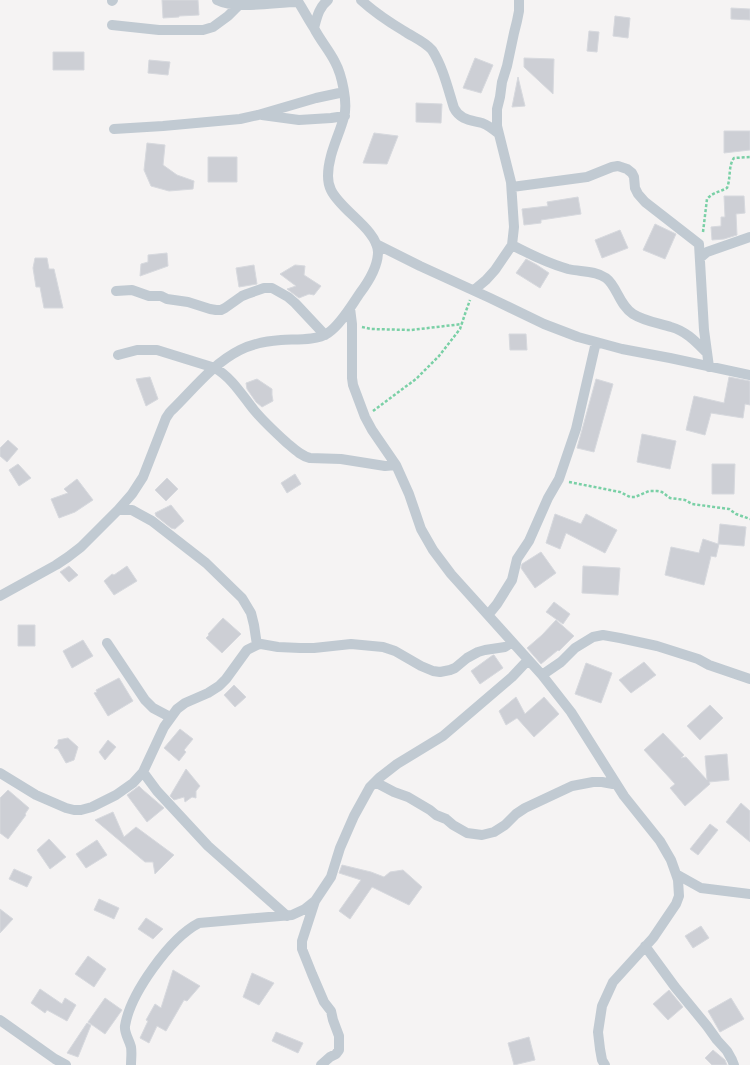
<svg xmlns="http://www.w3.org/2000/svg" width="750" height="1065" font-family="'PT Sans',sans-serif">
  <rect width="100%" height="100%" fill="#f5f3f3"/>
  <path fill="#cdcfd5" stroke="#d7d9de" d="M 162,0 L 198,0 L 199,15 L 179,16 L 179,17 L 163,18 Z
    M 731,8 L 750,9 L 750,20 L 731,19 Z
    M 615,16 L 630,18 L 628,38 L 613,36 Z
    M 589,31 L 599,32 L 597,52 L 587,51 Z
    M 53,52 L 84,52 L 84,70 L 53,70 Z
    M 475,58 L 493,65 L 481,93 L 463,88 Z
    M 524,58 L 554,59 L 553,94 L 524,67 Z
    M 149,60 L 170,62 L 168,75 L 148,73 Z
    M 518,77 L 525,106 L 512,107 Z
    M 416,103 L 442,104 L 441,123 L 416,122 Z
    M 724,131 L 750,131 L 750,150 L 724,153 Z
    M 374,133 L 398,136 L 387,164 L 363,163 Z
    M 147,143 L 165,145 L 163,165 L 177,175 L 194,181 L 193,189 L 169,191 L 151,186 L 144,170 Z
    M 208,157 L 237,157 L 237,182 L 208,182 Z
    M 724,196 L 744,196 L 745,213 L 736,214 L 737,235 L 724,239 L 712,240 L 711,227 L 721,226 L 721,217 L 725,217 Z
    M 578,197 L 581,214 L 541,220 L 541,223 L 524,225 L 522,209 L 548,206 L 547,202 Z
    M 655,224 L 676,234 L 665,259 L 643,250 Z
    M 620,230 L 628,248 L 602,258 L 595,240 Z
    M 167,253 L 168,266 L 140,276 L 141,264 L 148,262 L 148,255 Z
    M 35,258 L 47,258 L 49,269 L 54,269 L 63,308 L 44,308 L 40,287 L 36,287 L 33,268 Z
    M 526,259 L 537,265 L 549,273 L 540,288 L 516,273 Z
    M 254,265 L 257,284 L 239,287 L 236,268 Z
    M 295,265 L 305,266 L 304,275 L 321,286 L 314,295 L 309,294 L 299,298 L 287,289 L 296,286 L 280,274 Z
    M 509,334 L 526,334 L 527,350 L 510,350 Z
    M 150,377 L 158,399 L 146,406 L 136,379 Z
    M 729,377 L 750,381 L 750,405 L 745,404 L 743,418 L 711,413 L 705,435 L 686,430 L 694,396 L 724,403 Z
    M 257,379 L 272,389 L 272,395 L 273,401 L 262,407 L 256,402 L 247,389 L 246,383 Z
    M 596,379 L 613,384 L 594,452 L 577,448 Z
    M 642,434 L 676,441 L 670,469 L 637,462 Z
    M 8,440 L 18,449 L 7,462 L 0,456 L 0,448 Z
    M 18,464 L 31,478 L 19,486 L 9,470 Z
    M 712,464 L 735,464 L 734,494 L 712,494 Z
    M 295,474 L 301,484 L 287,493 L 281,483 Z
    M 167,478 L 178,489 L 166,501 L 155,490 Z
    M 77,479 L 93,500 L 75,512 L 59,518 L 51,499 L 68,493 L 64,489 Z
    M 171,505 L 184,521 L 175,529 L 171,528 L 156,516 L 155,513 Z
    M 555,514 L 581,524 L 586,514 L 617,530 L 605,553 L 566,533 L 560,549 L 546,543 Z
    M 720,524 L 746,527 L 744,546 L 719,544 L 716,557 L 711,556 L 704,585 L 665,575 L 671,547 L 699,553 L 703,539 L 718,544 Z
    M 541,552 L 556,573 L 535,588 L 521,568 L 522,564 Z
    M 69,566 L 78,575 L 69,582 L 60,572 Z
    M 127,566 L 137,581 L 114,595 L 104,581 L 112,574 L 114,575 Z
    M 583,566 L 620,568 L 618,595 L 582,593 Z
    M 554,602 L 570,614 L 563,624 L 546,612 Z
    M 223,618 L 241,634 L 222,653 L 206,638 L 209,635 L 208,634 Z
    M 556,620 L 574,636 L 559,651 L 558,650 L 541,664 L 527,648 L 542,635 Z
    M 18,625 L 35,625 L 35,646 L 18,646 Z
    M 83,640 L 93,656 L 72,668 L 63,651 Z
    M 493,655 L 494,655 L 503,668 L 480,684 L 471,671 Z
    M 644,662 L 656,675 L 631,693 L 619,680 Z
    M 586,663 L 612,673 L 601,703 L 575,694 Z
    M 119,678 L 133,701 L 108,716 L 94,693 L 97,692 L 96,690 Z
    M 234,685 L 246,697 L 235,707 L 224,695 Z
    M 516,697 L 525,714 L 544,697 L 559,714 L 534,737 L 517,718 L 506,725 L 499,711 Z
    M 710,705 L 723,718 L 700,740 L 687,726 Z
    M 180,729 L 193,739 L 184,750 L 186,752 L 179,761 L 164,748 Z
    M 663,733 L 684,755 L 681,758 L 686,757 L 707,780 L 705,756 L 727,754 L 729,780 L 709,782 L 710,784 L 685,806 L 670,788 L 675,784 L 644,750 Z
    M 68,738 L 78,747 L 74,760 L 66,763 L 58,749 L 54,748 L 58,744 L 58,740 Z
    M 108,740 L 116,747 L 105,760 L 99,752 Z
    M 186,769 L 200,786 L 196,791 L 196,798 L 192,797 L 185,802 L 184,797 L 174,800 L 170,796 Z
    M 139,786 L 143,790 L 164,808 L 147,822 L 127,795 Z
    M 8,790 L 29,808 L 25,814 L 26,815 L 8,839 L 0,833 L 0,798 Z
    M 741,803 L 750,811 L 750,842 L 726,822 Z
    M 113,812 L 124,837 L 136,827 L 174,855 L 155,874 L 153,862 L 145,862 L 95,820 Z
    M 710,824 L 718,830 L 698,855 L 690,849 Z
    M 49,839 L 66,857 L 50,869 L 37,850 Z
    M 97,840 L 107,855 L 86,868 L 76,854 Z
    M 342,865 L 371,872 L 384,877 L 390,872 L 403,870 L 422,887 L 409,905 L 372,887 L 350,919 L 339,911 L 361,880 L 339,873 Z
    M 14,869 L 32,877 L 27,887 L 9,879 Z
    M 99,899 L 119,908 L 114,919 L 94,910 Z
    M 0,909 L 13,919 L 0,933 Z
    M 146,918 L 163,929 L 153,939 L 138,929 Z
    M 701,926 L 709,938 L 693,948 L 685,936 Z
    M 88,956 L 106,969 L 94,987 L 75,974 Z
    M 173,970 L 200,986 L 187,1001 L 184,1000 L 166,1031 L 157,1026 L 149,1043 L 140,1038 L 148,1021 L 146,1020 L 155,1004 L 161,1008 Z
    M 252,973 L 274,983 L 259,1005 L 243,997 Z
    M 40,989 L 62,1004 L 65,998 L 76,1005 L 67,1021 L 47,1010 L 45,1013 L 31,1003 Z
    M 669,990 L 683,1007 L 668,1020 L 653,1004 Z
    M 105,998 L 122,1010 L 105,1034 L 88,1022 Z
    M 731,998 L 744,1019 L 720,1032 L 708,1011 Z
    M 87,1023 L 91,1025 L 78,1057 L 67,1053 Z
    M 276,1032 L 303,1043 L 298,1053 L 272,1041 Z
    M 529,1037 L 535,1060 L 514,1065 L 508,1043 Z
    M 713,1050 L 725,1060 L 727,1065 L 712,1065 L 705,1058 Z"/>
  <g fill="none" stroke-linecap="round" stroke-linejoin="round">
    <path stroke="#7ad0a6" stroke-width="2.5" stroke-dasharray="3 2" stroke-linecap="butt" d="M 703,232 L 707,199 C 713,192 720,192 727,188 C 731,178 728,166 734,158 L 750,157
      M 362,327 L 371,329 L 411,330 L 462,324
      M 373,411 L 416,379 L 439,356 L 460,329 L 466,311 L 470,300
      M 569,482 L 620,492 L 630,497 L 635,497 L 649,491 L 657,491 L 662,492 L 670,498 L 685,500 L 692,504 L 729,509 L 736,514 L 750,519"/>
    <path stroke="#c1cad2" stroke-width="10" d="M 217,0 C 237,10 276,2 298,2
      M 361,0 C 374,12 389,22 404,31 C 413,37 424,41 432,50 C 443,67 448,89 454,108 C 460,120 471,120 482,123 C 488,125 493,129 499,134
      M 112,1 L 113,0
      M 112,25 L 159,30 L 203,30 L 213,27 L 228,16 L 240,4
      M 314,28 C 317,17 319,7 328,0
      M 262,115 L 299,120 L 331,118 L 345,116
      M 114,129 L 163,126 L 240,119 L 258,115 L 316,98 L 344,92
      M 512,187 L 587,177 L 612,167 L 618,166 L 627,169 L 632,173 L 634,177 L 635,188 L 638,194 L 645,202 L 699,244 L 704,330 L 709,367
      M 376,244 L 420,266 L 490,298 L 544,324 L 578,337 L 622,349 L 670,358 L 750,375
      M 512,245 C 531,255 547,263 568,269 C 580,272 595,270 606,278 C 617,286 619,305 633,314 C 644,321 658,323 671,327 C 686,331 696,342 707,353
      M 700,258 L 707,252 L 750,237
      M 474,290 L 486,280 L 495,270 L 512,245 L 514,227 L 511,182 L 497,126 L 497,109 L 500,97 L 502,82 L 507,66 L 514,33 L 517,21 L 519,11 L 519,0
      M 116,291 L 132,290 L 149,296 L 161,296 L 167,299 L 188,302 L 210,309 L 216,310 L 221,310 L 225,308 L 242,296 L 247,294 L 264,288 L 272,288 L 288,297 L 295,303 L 325,335
      M 350,308 L 352,324 L 352,378 L 353,385 L 365,417 L 372,430 L 396,465 L 409,494 L 421,529 L 433,550 L 451,574 L 542,675 L 571,712 L 624,796 L 660,841 L 671,860 L 676,874 L 678,880 L 679,896 L 676,904 L 653,938 L 613,982 L 602,1006 L 598,1032 L 600,1049 L 602,1060 L 605,1065
      M 118,355 L 137,350 L 157,350 L 215,368 C 232,378 242,395 254,410 C 264,422 276,433 287,443 C 294,449 301,456 310,458 L 341,459 L 385,466 L 396,465
      M 118,510 L 132,510 L 152,521 L 206,563 L 242,598 L 251,613 L 254,625 L 257,645
      M 0,596 L 56,565 L 68,557 L 81,547 L 118,510 L 132,494 L 143,477 L 166,418 L 170,412 C 192,391 212,364 240,350 C 252,344 267,341 281,340 C 295,339 316,341 328,333 C 341,324 351,306 360,293 C 369,281 378,267 378,252 C 377,229 341,211 331,190 C 329,186 328,180 328,176 C 328,155 339,136 344,117 C 348,103 342,75 335,62 C 329,50 320,40 314,28 C 308,19 303,9 297,0
      M 488,615 L 497,604 L 512,580 L 517,559 L 529,541 L 548,498 L 559,479 L 576,429 L 596,342
      M 107,643 L 145,700 L 153,708 L 170,717
      M 542,675 L 561,662 L 575,648 L 593,637 L 603,635 L 620,638 L 657,646 L 698,659 L 709,665 L 750,679
      M 143,772 L 157,791 L 208,846 L 287,916
      M 0,773 L 36,795 L 66,808 L 74,810 L 81,810 L 92,807 L 116,795 L 133,783 L 143,772 L 164,727 L 177,709 L 185,703 L 208,693 L 219,686 L 226,679 L 247,650 L 257,645 L 261,644 L 278,647 L 300,648 L 314,648 L 351,644 L 383,647 L 395,651 L 421,666 L 433,671 L 440,672 L 450,670 L 455,668 L 467,658 L 478,652 L 485,650 L 505,647 L 512,642
      M 375,782 L 394,792 L 408,797 L 430,810 L 436,815 L 446,819 L 453,825 L 467,833 L 482,835 L 494,832 L 505,825 L 516,814 L 525,808 L 572,786 L 593,782 L 602,782 L 613,784 L 615,782
      M 676,874 L 701,888 L 750,894
      M 645,946 L 675,987 L 707,1026 L 717,1040 L 727,1051 L 732,1060 L 734,1065
      M 0,1020 L 55,1059 L 66,1065
      M 131,1065 C 131,1059 132,1053 131,1047 C 129,1039 124,1033 125,1026 C 130,994 170,938 199,923 L 292,915 L 305,909 L 315,901
      M 321,1065 L 330,1057 L 336,1054 L 339,1050 L 339,1036 L 333,1020 L 331,1011 L 324,1002 L 312,974 L 302,949 L 302,941 L 315,901 L 331,877 L 340,848 L 354,816 L 370,787 L 379,778 L 397,764 L 443,736 L 512,677 L 528,660"/>
  </g>
</svg>
